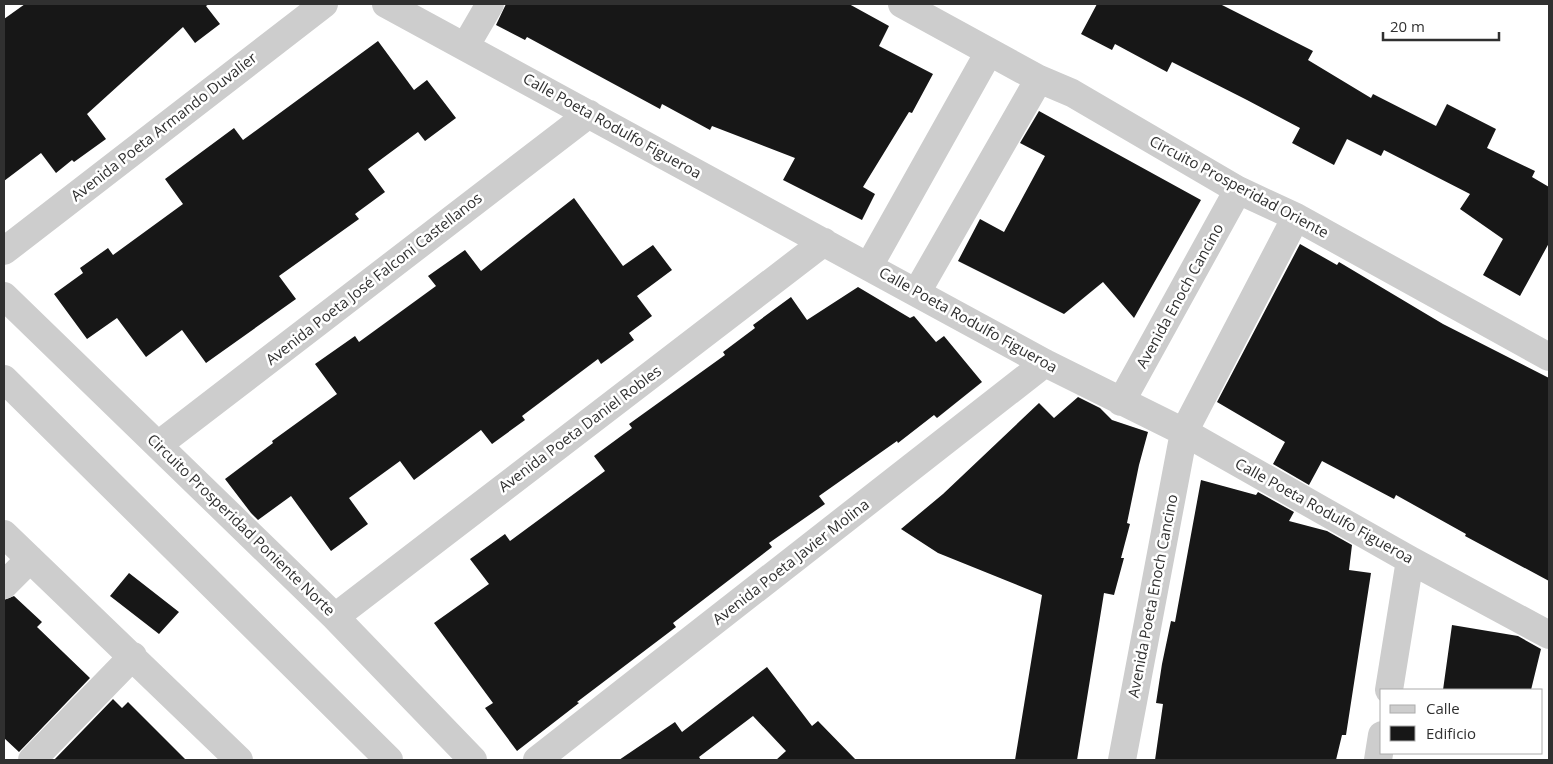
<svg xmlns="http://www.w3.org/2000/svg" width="1553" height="764" font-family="'Open Sans',sans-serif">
  <rect width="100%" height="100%" fill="#fff"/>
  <path fill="#171717" d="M 25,4 L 209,4 L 206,6 L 220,24 L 195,43 L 183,27 L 87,114 L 106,139 L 74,162 L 72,160 L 56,173 L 41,153 L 4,181 L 4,19 Z
    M 506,4 L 849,4 L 889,26 L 879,46 L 933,74 L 912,113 L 909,112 L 863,187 L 875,194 L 862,220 L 783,180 L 795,158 L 712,126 L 710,130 L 662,104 L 660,109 L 527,37 L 525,40 L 496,25 Z
    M 1097,4 L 1220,4 L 1313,51 L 1308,60 L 1371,98 L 1373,94 L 1436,126 L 1447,104 L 1496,129 L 1487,148 L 1535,171 L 1532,177 L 1549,187 L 1549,243 L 1520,296 L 1483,275 L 1503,239 L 1460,209 L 1470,194 L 1384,150 L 1381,156 L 1347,139 L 1334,165 L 1292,143 L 1300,128 L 1247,100 L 1172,62 L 1167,72 L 1115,44 L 1112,50 L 1081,34 Z
    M 378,41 L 414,90 L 427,80 L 456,118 L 425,141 L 418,132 L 368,169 L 385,192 L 355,214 L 359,219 L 279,276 L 296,299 L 206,363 L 182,330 L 146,357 L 117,318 L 87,339 L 54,294 L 83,273 L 80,268 L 108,248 L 113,255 L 183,204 L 165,179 L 234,128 L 243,140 Z
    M 1039,111 L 1201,200 L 1134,318 L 1103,282 L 1064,314 L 958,261 L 980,219 L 1004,232 L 1045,156 L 1020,143 Z
    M 574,198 L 623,266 L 653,245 L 672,270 L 637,296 L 652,316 L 629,333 L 634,340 L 601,364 L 598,359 L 522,416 L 525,420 L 492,444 L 481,430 L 414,480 L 400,461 L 349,498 L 368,524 L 331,551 L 291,496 L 258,520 L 251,513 L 225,479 L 273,443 L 272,441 L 337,394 L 315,364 L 355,336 L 359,342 L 436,286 L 428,276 L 465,250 L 481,271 Z
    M 1300,244 L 1337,265 L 1339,262 L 1443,324 L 1549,378 L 1549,581 L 1465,536 L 1466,534 L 1396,495 L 1394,499 L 1322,461 L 1309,485 L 1273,464 L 1285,442 L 1217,402 Z
    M 858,287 L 910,318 L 914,316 L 936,342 L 944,336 L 982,382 L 937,418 L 934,415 L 898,443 L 897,441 L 819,496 L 825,504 L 769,543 L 772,547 L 673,623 L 676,627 L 577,702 L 579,703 L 517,751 L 485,708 L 493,703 L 434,623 L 489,584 L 470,559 L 505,534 L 510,541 L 605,471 L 594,456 L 632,428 L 629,424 L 725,355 L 723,352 L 755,328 L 753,325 L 791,297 L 807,320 Z
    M 1078,397 L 1100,408 L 1112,420 L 1148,432 L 1139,465 L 1127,523 L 1130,524 L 1121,558 L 1124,558 L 1114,595 L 1104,593 L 1077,760 L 1015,760 L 1042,595 L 938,553 L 901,529 L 943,494 L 1039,403 L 1054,418 Z
    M 1201,480 L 1256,495 L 1258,492 L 1294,512 L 1289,521 L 1327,531 L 1352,545 L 1349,570 L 1371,573 L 1346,735 L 1342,735 L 1336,760 L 1155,760 L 1163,704 L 1156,703 L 1162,664 L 1171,621 L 1175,622 Z
    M 129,573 L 179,612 L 159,634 L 110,596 Z
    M 14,596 L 42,622 L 37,627 L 90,678 L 19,752 L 4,738 L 4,600 Z
    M 1452,625 L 1518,636 L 1541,649 L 1531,690 L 1443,690 Z
    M 767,667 L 812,726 L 818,721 L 856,760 L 776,760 L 786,751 L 753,716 L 699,757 L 701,760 L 619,760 L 675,722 L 682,732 Z
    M 113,699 L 122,708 L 128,702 L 186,760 L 54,760 Z"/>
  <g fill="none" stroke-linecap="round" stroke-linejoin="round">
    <path stroke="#cdcdcd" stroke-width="28" d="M 386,4 L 1045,363 L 1184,432 L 1410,560 L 1549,635
      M 902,4 L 1039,79 L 1072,93 L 1238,190 L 1296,217 L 1549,357
      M 465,47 L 490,4
      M 4,251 L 324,4
      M 869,266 L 989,52
      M 917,292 L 1039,79
      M 4,296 L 335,617 L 473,760
      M 4,379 L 389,760
      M 1121,402 L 1238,190
      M 158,445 L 589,114
      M 4,534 L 239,760
      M 4,585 L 30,559
      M 335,617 L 824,242
      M 1389,690 L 1410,560
      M 32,760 L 133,656
      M 537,760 L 1045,363
      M 1122,760 L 1184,432 L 1296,217
      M 1378,760 L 1382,735"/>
  </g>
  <g text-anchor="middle" stroke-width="5" stroke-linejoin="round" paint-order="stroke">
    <g font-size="15" fill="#303030" stroke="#fff">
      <text transform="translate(612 126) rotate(29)" y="5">Calle Poeta Rodulfo Figueroa</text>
      <text transform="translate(164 127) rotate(-38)" y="5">Avenida Poeta Armando Duvalier</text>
      <text transform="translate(1239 187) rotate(28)" y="5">Circuito Prosperidad Oriente</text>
      <text transform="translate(374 279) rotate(-38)" y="5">Avenida Poeta José Falconi Castellanos</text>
      <text transform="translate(1180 296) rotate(-61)" y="5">Avenida Enoch Cancino</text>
      <text transform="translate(968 320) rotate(29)" y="5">Calle Poeta Rodulfo Figueroa</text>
      <text transform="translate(580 429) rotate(-37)" y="5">Avenida Poeta Daniel Robles</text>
      <text transform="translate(1324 511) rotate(29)" y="5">Calle Poeta Rodulfo Figueroa</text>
      <text transform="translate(241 525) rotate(44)" y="5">Circuito Prosperidad Poniente Norte</text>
      <text transform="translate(791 562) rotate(-38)" y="5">Avenida Poeta Javier Molina</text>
      <text transform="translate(1153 596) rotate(-79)" y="5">Avenida Poeta Enoch Cancino</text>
    </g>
  </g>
  <rect width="1553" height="764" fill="none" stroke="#303030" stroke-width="10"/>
  <rect x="1380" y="689" width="162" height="65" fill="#ffffff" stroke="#acacac"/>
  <rect x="1390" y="705" width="25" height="8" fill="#cdcdcd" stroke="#acacac"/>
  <text x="1426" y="714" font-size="15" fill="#303030">Calle</text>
  <rect x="1390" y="726" width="25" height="15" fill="#171717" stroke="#acacac"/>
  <text x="1426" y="739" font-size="15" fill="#303030">Edificio</text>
  <path d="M1383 32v8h116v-8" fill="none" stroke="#303030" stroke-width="2.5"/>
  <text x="1390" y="32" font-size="15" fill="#303030" stroke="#ffffff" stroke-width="4" paint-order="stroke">20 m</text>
</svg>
